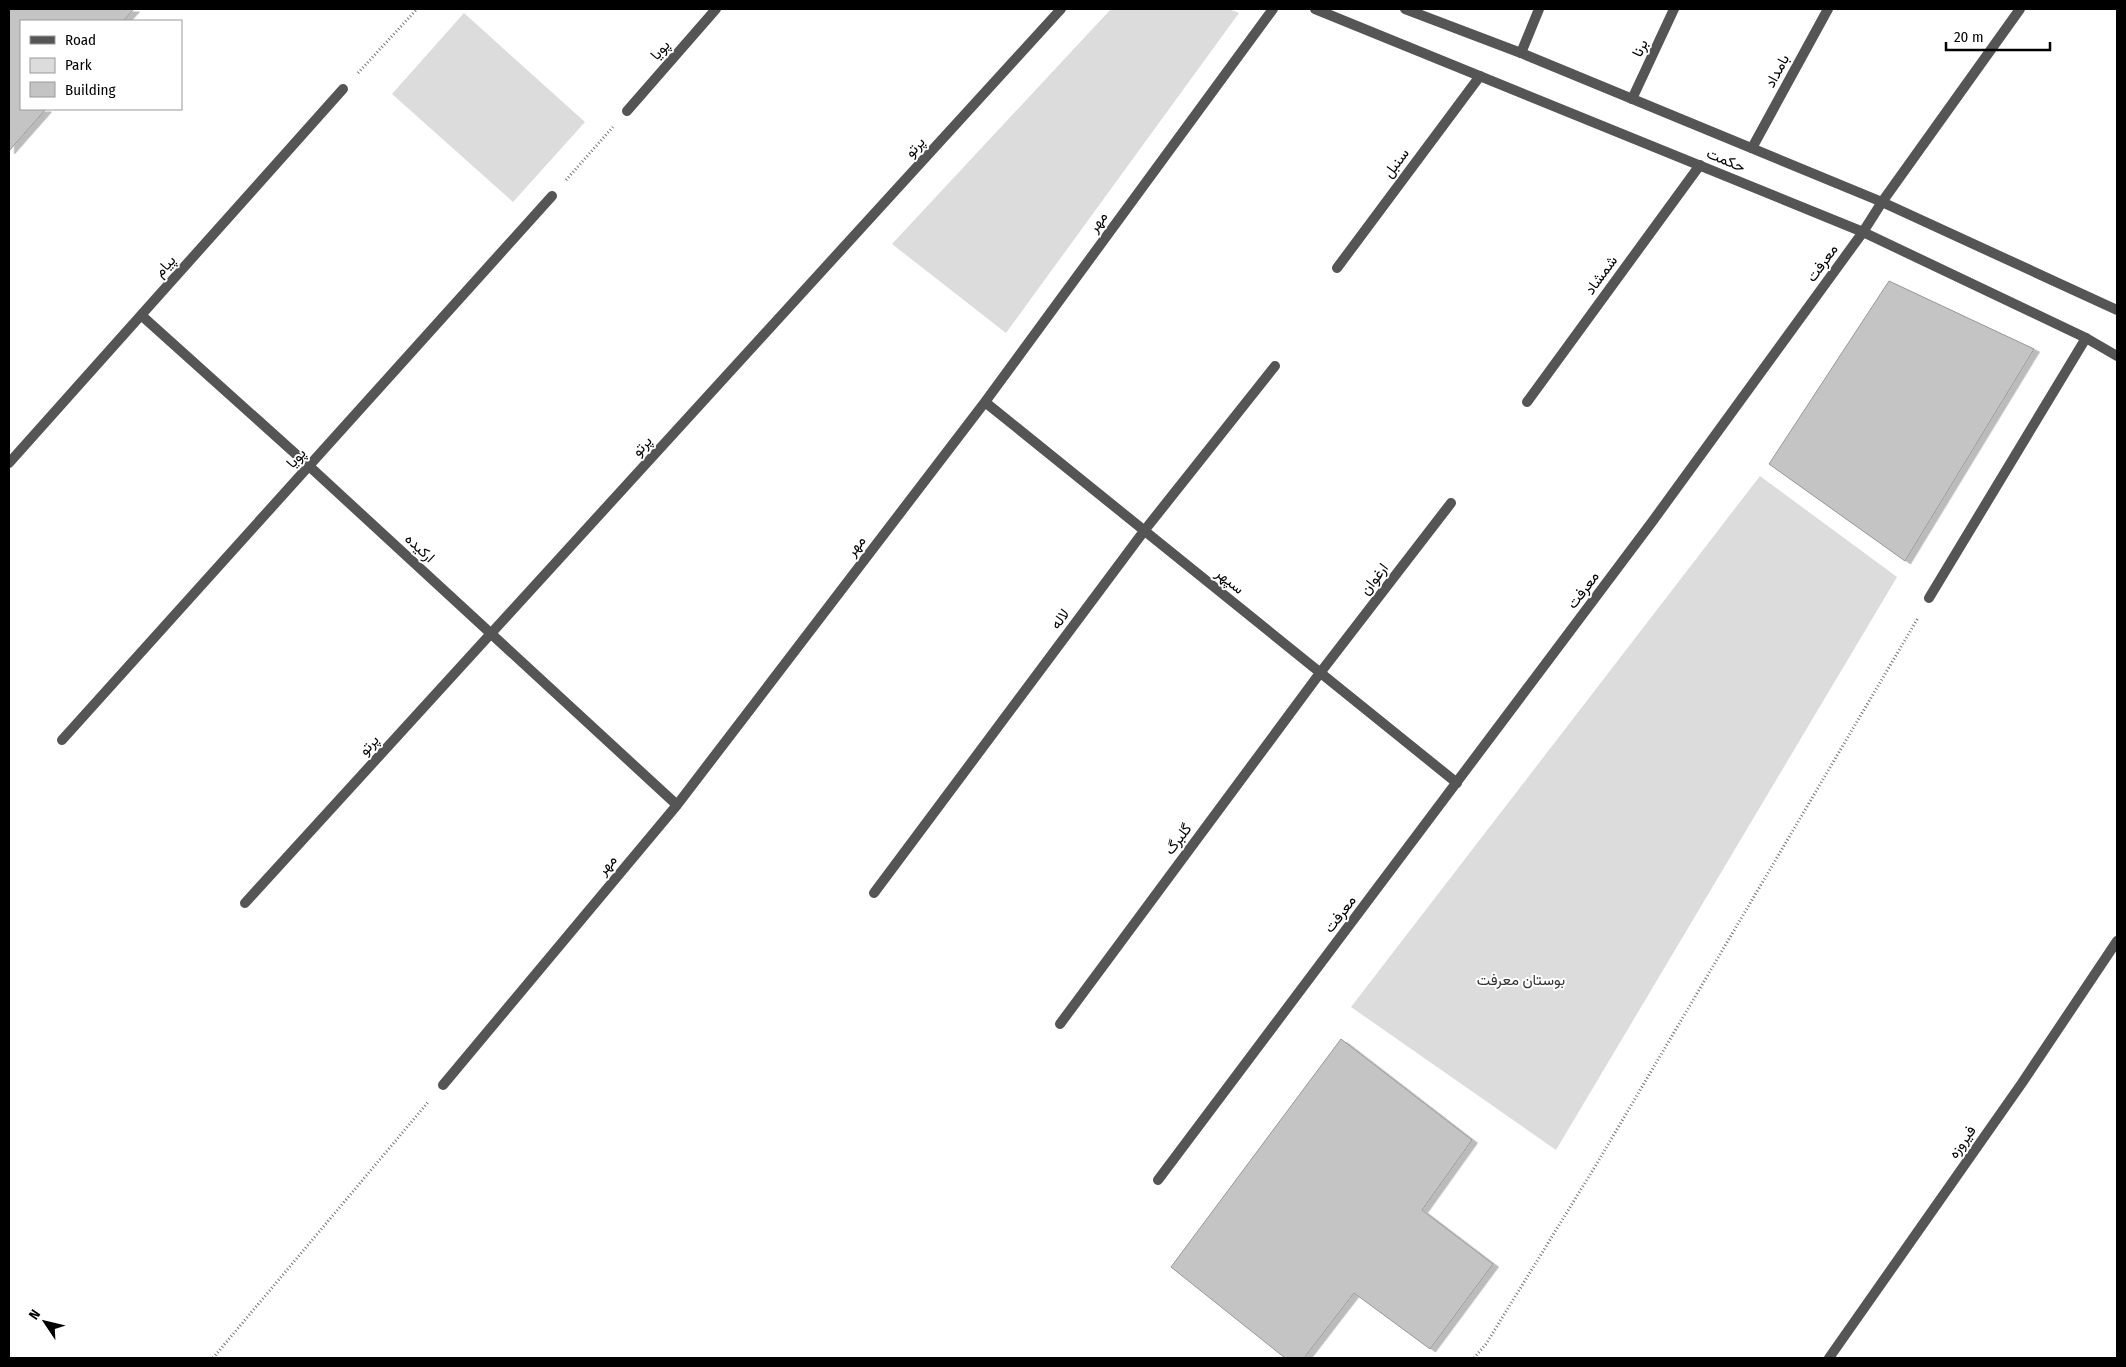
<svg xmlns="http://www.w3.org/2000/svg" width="2126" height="1367" font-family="'Fira Sans Condensed',Vazirmatn,sans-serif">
  <defs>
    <filter id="shadow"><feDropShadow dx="5.5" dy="3" stdDeviation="0" flood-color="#0004"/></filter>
  </defs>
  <rect width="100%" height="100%" fill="#fff"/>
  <path fill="#dcdcdc" d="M 1111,9 L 1229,9 L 1239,13 L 1006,333 L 892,244 Z
    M 464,13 L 585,122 L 513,202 L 392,94 Z
    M 1760,476 L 1897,577 L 1556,1150 L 1351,1007 Z"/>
  <path fill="#c4c4c4" stroke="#999" filter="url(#shadow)" d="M 9,9 L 134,9 L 123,21 L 21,21 L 21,109 L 46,109 L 9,151 Z
    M 1889,281 L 2034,349 L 1905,561 L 1769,464 Z
    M 1341,1039 L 1472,1140 L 1422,1210 L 1493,1264 L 1430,1349 L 1354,1293 L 1304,1358 L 1285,1358 L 1171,1267 Z"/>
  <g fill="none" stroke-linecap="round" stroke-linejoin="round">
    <path stroke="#777" stroke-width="3" stroke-dasharray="1 2.5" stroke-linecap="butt" d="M 358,73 L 417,9
      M 566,180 L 613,127
      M 213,1358 L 429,1101
      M 1474,1358 L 1486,1344 L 1596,1165 L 1918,618"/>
    <path stroke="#555" stroke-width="10" d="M 1521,53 L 1539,9
      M 1632,99 L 1674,9
      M 627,111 L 716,9
      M 1752,148 L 1828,9
      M 1337,268 L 1480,76
      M 141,315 L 309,466 L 677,805
      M 985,402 L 1457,783
      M 1527,402 L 1700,165
      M 9,463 L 343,89
      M 1929,598 L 2086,338
      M 62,740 L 552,196
      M 874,893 L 1144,531 L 1275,366
      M 245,903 L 1061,9
      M 1060,1024 L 1320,673 L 1451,503
      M 443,1085 L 677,805 L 985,402 L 1273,9"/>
    <path stroke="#555" stroke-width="10" d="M 1315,9 L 1863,232 L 2086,338 L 2117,356
      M 1405,9 L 1521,53 L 1882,202 L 2117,310
      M 1158,1180 L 1652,522 L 1863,232 L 1882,202 L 2020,9
      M 1829,1358 L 2022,1083 L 2117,941"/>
  </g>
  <g text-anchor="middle" stroke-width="4" stroke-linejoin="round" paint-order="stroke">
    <g font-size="15" fill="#000" stroke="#fff">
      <text transform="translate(1640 48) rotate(-65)" y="5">برنا</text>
      <text transform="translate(660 50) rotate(-49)" y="5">پویا</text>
      <text transform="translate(1777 71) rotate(-62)" y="5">بامداد</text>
      <text transform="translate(915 147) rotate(-48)" y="5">پرتو</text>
      <text transform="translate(1726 160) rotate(22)" y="5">حکمت</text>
      <text transform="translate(1396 163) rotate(-53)" y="5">سنبل</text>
      <text transform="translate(1098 222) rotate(-54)" y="5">مهر</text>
      <text transform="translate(1822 263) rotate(-54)" y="5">معرفت</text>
      <text transform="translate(165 266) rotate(-48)" y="5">پیام</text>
      <text transform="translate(1601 275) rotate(-54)" y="5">شمشاد</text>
      <text transform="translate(642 446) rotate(-48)" y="5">پرتو</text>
      <text transform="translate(296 458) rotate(-48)" y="5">پویا</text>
      <text transform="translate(856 546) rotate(-53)" y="5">مهر</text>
      <text transform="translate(420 548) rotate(43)" y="5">ارکیده</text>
      <text transform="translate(1374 579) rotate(-52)" y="5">ارغوان</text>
      <text transform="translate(1230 581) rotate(39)" y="5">سپهر</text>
      <text transform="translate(1583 590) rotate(-53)" y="5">معرفت</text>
      <text transform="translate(1060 619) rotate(-53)" y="5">لاله</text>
      <text transform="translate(369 745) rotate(-48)" y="5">پرتو</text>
      <text transform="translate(1178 839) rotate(-53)" y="5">گلبرگ</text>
      <text transform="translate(607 865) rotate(-50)" y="5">مهر</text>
      <text transform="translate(1340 914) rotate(-53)" y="5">معرفت</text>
      <text transform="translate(1962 1142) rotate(-55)" y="5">فیروزه</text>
    </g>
    <g font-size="15" fill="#333" stroke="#fff">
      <text x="1521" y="985">بوستان معرفت</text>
    </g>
  </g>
  <rect width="2126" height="1367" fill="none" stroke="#000000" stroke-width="20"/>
  <rect x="20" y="20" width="162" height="90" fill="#ffffff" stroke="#999999"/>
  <rect x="30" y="36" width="25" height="8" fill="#555555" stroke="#999999"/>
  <text x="65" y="45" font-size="15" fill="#000000">Road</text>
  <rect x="30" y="58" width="25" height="15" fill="#dcdcdc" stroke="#999999"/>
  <text x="65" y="70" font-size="15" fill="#000000">Park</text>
  <rect x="30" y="82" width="25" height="15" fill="#c4c4c4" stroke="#999999"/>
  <text x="65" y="95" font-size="15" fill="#000000">Building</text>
  <g transform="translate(45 1322) rotate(305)" stroke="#ffffff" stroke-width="4" paint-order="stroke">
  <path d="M0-4L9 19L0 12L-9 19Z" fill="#000000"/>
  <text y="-8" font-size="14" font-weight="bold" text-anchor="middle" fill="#000000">N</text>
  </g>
  <path d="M1946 42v8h104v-8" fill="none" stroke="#000000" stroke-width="2.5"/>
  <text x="1954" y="42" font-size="15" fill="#000000" stroke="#ffffff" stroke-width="4" paint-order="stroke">20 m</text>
</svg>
